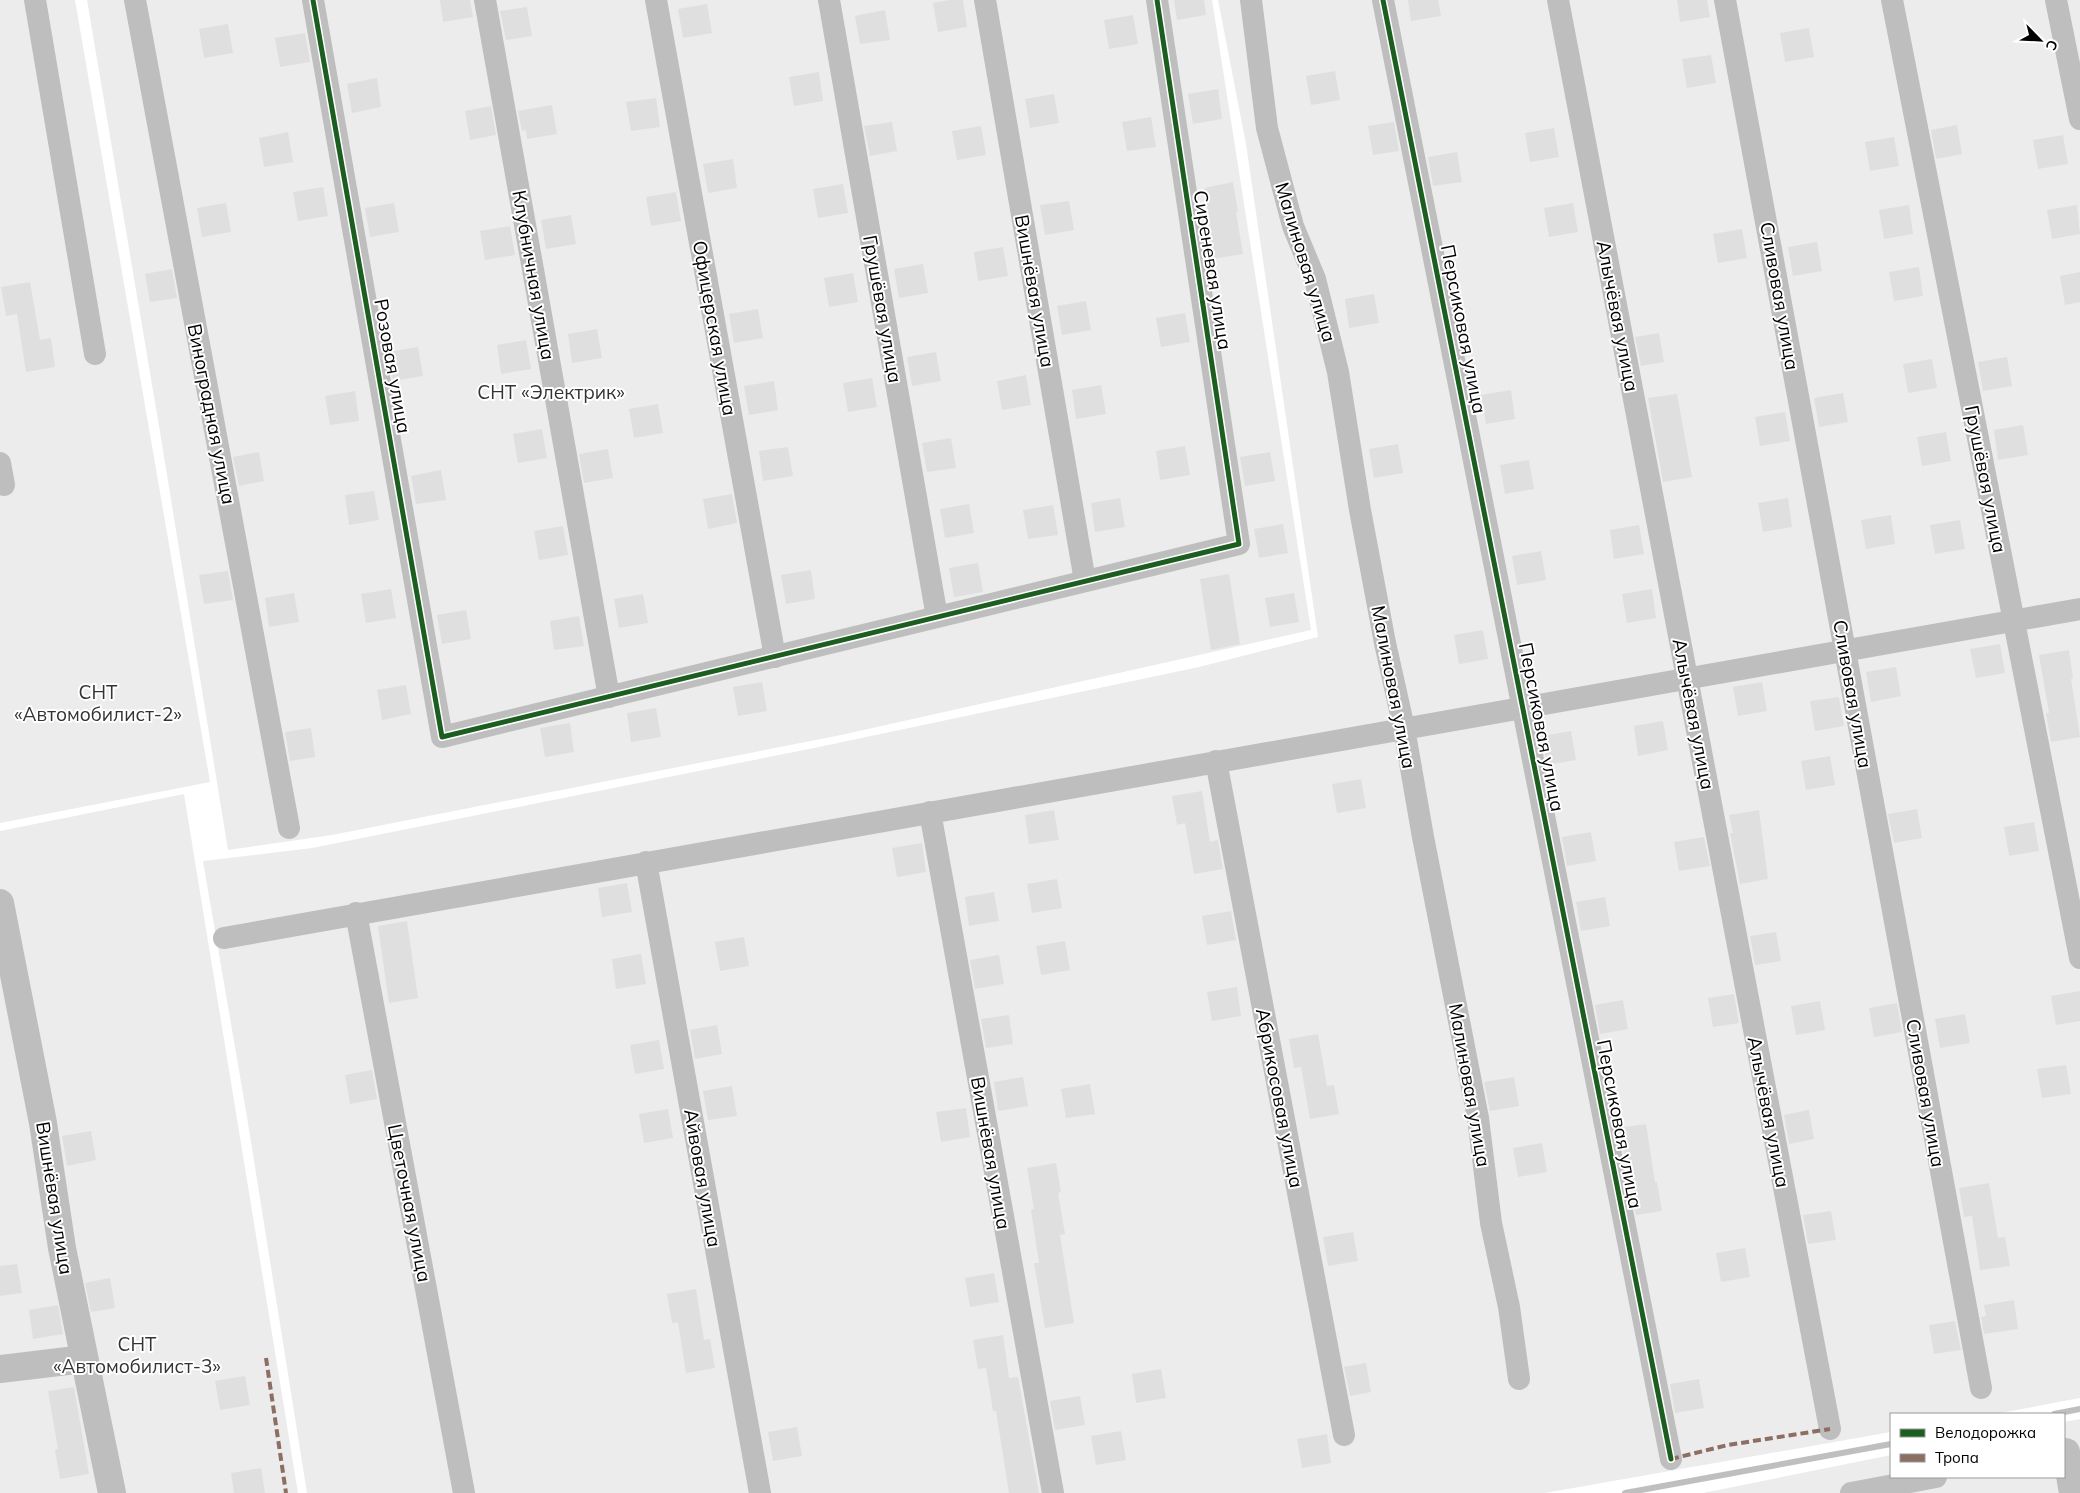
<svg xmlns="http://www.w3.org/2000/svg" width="2080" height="1493" font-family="Mulish,sans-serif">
  <rect width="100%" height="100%" fill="#fff"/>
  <path fill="#ececec" d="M 0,0 L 75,0 L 210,782 L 0,823 Z
    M 87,0 L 1212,0 L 1311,630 L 841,735 L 332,835 L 228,850 L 160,432 Z
    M 1218,0 L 2080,0 L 2080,1398 L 1995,1414 L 1891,1414 L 1891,1432 L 1545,1493 L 307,1493 L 247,1117 L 203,861 L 312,848 L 814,748 L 1199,667 L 1318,637 L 1246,144 Z
    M 184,794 L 298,1493 L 0,1493 L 0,831 Z
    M 2080,1419 L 2080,1493 L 1703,1493 L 1891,1455 L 1891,1477 L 2064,1477 L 2064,1422 Z"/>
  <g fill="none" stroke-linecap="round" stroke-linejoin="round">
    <path stroke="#bfbfbf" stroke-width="6" d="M 2054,1414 L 2080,1409
      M 1625,1493 L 1891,1444"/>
  </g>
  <path fill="#dfdfdf" d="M 440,0 L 470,0 L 473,17 L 443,22 Z
    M 949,0 L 963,0 L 967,27 L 938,32 L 933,3 Z
    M 1174,0 L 1204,0 L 1206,15 L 1177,20 Z
    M 1408,0 L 1438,0 L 1441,16 L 1411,21 Z
    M 1677,0 L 1707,0 L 1710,17 L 1680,22 Z
    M 707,4 L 712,33 L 683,38 L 678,9 Z
    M 527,7 L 532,36 L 506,40 L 500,11 Z
    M 885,10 L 890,40 L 860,44 L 855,16 Z
    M 1133,15 L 1138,44 L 1109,49 L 1104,20 Z
    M 228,24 L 233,53 L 204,58 L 199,29 Z
    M 1809,28 L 1814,57 L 1785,62 L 1780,33 Z
    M 305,33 L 310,62 L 280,67 L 275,38 Z
    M 1711,55 L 1716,83 L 1687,88 L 1682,59 Z
    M 1335,71 L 1340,100 L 1311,105 L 1306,76 Z
    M 819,72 L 823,101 L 794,106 L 789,77 Z
    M 377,78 L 381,107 L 352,113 L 347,84 Z
    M 1218,89 L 1222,119 L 1193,124 L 1188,94 Z
    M 1054,94 L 1059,123 L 1030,128 L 1025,99 Z
    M 656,98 L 660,127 L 631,131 L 626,102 Z
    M 552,105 L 557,134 L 527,139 L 526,130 L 522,131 L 518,111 Z
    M 491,106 L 496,135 L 470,140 L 465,111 Z
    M 1151,117 L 1156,147 L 1127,151 L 1122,122 Z
    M 892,122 L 897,151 L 870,156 L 864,126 Z
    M 1394,122 L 1399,151 L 1373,155 L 1368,126 Z
    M 1957,125 L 1962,154 L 1936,159 L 1931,130 Z
    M 981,126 L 986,155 L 957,160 L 952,131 Z
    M 1554,128 L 1559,157 L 1530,162 L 1525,133 Z
    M 288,132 L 293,162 L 264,167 L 259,138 Z
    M 2063,135 L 2068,164 L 2038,169 L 2033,140 Z
    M 1894,137 L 1899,166 L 1870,171 L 1865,142 Z
    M 1457,152 L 1462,182 L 1433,186 L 1428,157 Z
    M 733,159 L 737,188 L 708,193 L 703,164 Z
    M 1233,182 L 1238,212 L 1236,212 L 1243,254 L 1213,259 L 1209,230 L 1211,230 L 1204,188 Z
    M 843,184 L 848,213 L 818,218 L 813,189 Z
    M 323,187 L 328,216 L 298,221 L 293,192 Z
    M 676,192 L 681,221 L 651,226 L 646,197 Z
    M 1069,201 L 1074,230 L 1045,235 L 1040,205 Z
    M 226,203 L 231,232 L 202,237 L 197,208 Z
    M 394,203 L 399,232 L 370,237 L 365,208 Z
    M 1573,203 L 1578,232 L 1549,237 L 1544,208 Z
    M 1909,205 L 1913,234 L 1884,239 L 1879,210 Z
    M 2077,205 L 2080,234 L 2052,239 L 2047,210 Z
    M 571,215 L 576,244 L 546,249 L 541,220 Z
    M 510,226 L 515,255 L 485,260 L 480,231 Z
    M 1742,229 L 1747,258 L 1718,263 L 1713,234 Z
    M 1817,242 L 1822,271 L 1793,276 L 1788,247 Z
    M 1003,247 L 1008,276 L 978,281 L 974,252 Z
    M 923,264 L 928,293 L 899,298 L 894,269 Z
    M 1919,267 L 1923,296 L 1894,301 L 1889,272 Z
    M 172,269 L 177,298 L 150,302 L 145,274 Z
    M 2080,272 L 2080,302 L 2065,305 L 2060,276 Z
    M 853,273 L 858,302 L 829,307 L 824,278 Z
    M 30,282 L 40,340 L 51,338 L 55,367 L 26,372 L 17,314 L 6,316 L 1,287 Z
    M 1374,294 L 1379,323 L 1349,328 L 1345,299 Z
    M 1086,301 L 1091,330 L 1062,335 L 1057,306 Z
    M 758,309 L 763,338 L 734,343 L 729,314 Z
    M 1185,313 L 1190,342 L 1161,347 L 1156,318 Z
    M 597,329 L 602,358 L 572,363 L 568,334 Z
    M 1659,333 L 1664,362 L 1641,366 L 1635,337 Z
    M 526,340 L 531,369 L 501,374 L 497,345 Z
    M 418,347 L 423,376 L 393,381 L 389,352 Z
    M 936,352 L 941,381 L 912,386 L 907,357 Z
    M 2007,357 L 2012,386 L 1983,391 L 1978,362 Z
    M 1932,359 L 1937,388 L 1908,393 L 1903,364 Z
    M 1026,375 L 1031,405 L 1002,410 L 997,381 Z
    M 872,378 L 877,407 L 848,412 L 843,383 Z
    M 774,381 L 778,410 L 749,415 L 744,386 Z
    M 1101,385 L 1106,414 L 1076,419 L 1072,390 Z
    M 1511,390 L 1515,419 L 1486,424 L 1481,395 Z
    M 355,391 L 359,421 L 330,425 L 325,396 Z
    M 1843,393 L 1848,422 L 1819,427 L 1814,398 Z
    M 1677,394 L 1692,477 L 1663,482 L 1648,398 Z
    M 658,404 L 663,433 L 634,438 L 629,409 Z
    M 1785,412 L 1790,441 L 1760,446 L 1755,417 Z
    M 2023,425 L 2028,455 L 1998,460 L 1994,430 Z
    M 542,429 L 547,458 L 518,463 L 513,434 Z
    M 1946,432 L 1951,461 L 1922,466 L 1917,437 Z
    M 951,438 L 956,468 L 927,472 L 922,443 Z
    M 1398,444 L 1403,473 L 1374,478 L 1369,449 Z
    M 1185,446 L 1190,475 L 1160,480 L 1156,451 Z
    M 788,447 L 793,476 L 763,481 L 759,451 Z
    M 608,449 L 613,478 L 584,483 L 579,454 Z
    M 259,452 L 264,481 L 239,486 L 233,457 Z
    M 1270,452 L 1275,481 L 1245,486 L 1240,457 Z
    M 1529,460 L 1534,489 L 1505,494 L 1500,465 Z
    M 441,470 L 446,500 L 416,504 L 411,476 Z
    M 374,491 L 379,520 L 349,525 L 345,495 Z
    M 732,494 L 737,523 L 708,529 L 703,499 Z
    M 1120,498 L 1125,527 L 1095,532 L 1091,503 Z
    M 1788,498 L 1792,527 L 1763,532 L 1758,503 Z
    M 969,504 L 974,533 L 945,538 L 940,509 Z
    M 1053,505 L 1058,535 L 1028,539 L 1023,510 Z
    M 1891,515 L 1895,544 L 1866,549 L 1861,520 Z
    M 1960,520 L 1965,549 L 1935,554 L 1930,525 Z
    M 1283,524 L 1288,553 L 1259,558 L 1254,529 Z
    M 1639,525 L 1644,554 L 1614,559 L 1610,530 Z
    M 563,526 L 568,555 L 539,560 L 534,531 Z
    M 1541,551 L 1546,580 L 1517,585 L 1512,556 Z
    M 978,563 L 983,592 L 954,597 L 949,568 Z
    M 811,570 L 815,599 L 786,604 L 781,575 Z
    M 228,571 L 233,600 L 204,604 L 199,575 Z
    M 1229,574 L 1240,644 L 1211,650 L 1200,579 Z
    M 391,589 L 396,618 L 366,623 L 361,594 Z
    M 1652,589 L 1656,618 L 1627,623 L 1622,594 Z
    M 294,593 L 299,622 L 269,627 L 265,598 Z
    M 1294,593 L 1299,622 L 1270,627 L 1265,598 Z
    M 643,594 L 648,623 L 619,628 L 614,599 Z
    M 466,610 L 471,639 L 442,644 L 437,615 Z
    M 579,616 L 584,646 L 554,650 L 550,621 Z
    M 1483,630 L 1488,659 L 1459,664 L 1454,635 Z
    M 2000,644 L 2005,673 L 1976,678 L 1970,649 Z
    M 2069,650 L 2073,679 L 2071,679 L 2080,737 L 2051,742 L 2046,713 L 2049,713 L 2039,655 Z
    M 1896,667 L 1901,696 L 1871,702 L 1866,672 Z
    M 762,682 L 767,711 L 738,716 L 733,687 Z
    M 1762,682 L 1767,711 L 1738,716 L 1733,687 Z
    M 406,685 L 411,714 L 382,720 L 377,690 Z
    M 1839,697 L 1844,726 L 1815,731 L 1810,701 Z
    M 656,708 L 661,737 L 631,742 L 627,713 Z
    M 1663,721 L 1668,750 L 1638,756 L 1634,726 Z
    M 570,723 L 574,752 L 545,757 L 540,728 Z
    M 311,728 L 315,757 L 290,761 L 285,732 Z
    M 1571,731 L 1576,760 L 1547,765 L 1542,736 Z
    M 1830,756 L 1835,785 L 1806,790 L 1801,761 Z
    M 1361,779 L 1366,808 L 1337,813 L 1332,784 Z
    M 1202,791 L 1210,842 L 1218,840 L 1223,869 L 1194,874 L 1185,823 L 1177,825 L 1172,796 Z
    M 1917,809 L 1922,838 L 1894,843 L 1888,814 Z
    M 1054,810 L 1059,840 L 1029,844 L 1025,815 Z
    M 1759,810 L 1768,879 L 1740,884 L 1730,833 L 1733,833 L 1729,815 Z
    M 2034,822 L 2039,851 L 2009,856 L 2004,827 Z
    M 1591,832 L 1596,861 L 1567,866 L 1562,837 Z
    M 1704,837 L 1710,866 L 1679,871 L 1674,842 Z
    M 922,843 L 926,872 L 897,877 L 892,848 Z
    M 1057,879 L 1062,908 L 1032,913 L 1027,884 Z
    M 627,883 L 632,912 L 602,917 L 598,888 Z
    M 994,892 L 999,921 L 969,926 L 965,897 Z
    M 1605,897 L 1610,926 L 1581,931 L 1576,902 Z
    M 1231,911 L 1236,940 L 1207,945 L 1202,916 Z
    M 407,921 L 418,998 L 389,1003 L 378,926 Z
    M 1776,932 L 1781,961 L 1755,965 L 1750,936 Z
    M 744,937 L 749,966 L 720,971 L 715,942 Z
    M 1065,941 L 1070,970 L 1041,975 L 1036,946 Z
    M 641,954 L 646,984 L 616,989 L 612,959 Z
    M 999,955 L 1004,984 L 975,989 L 970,960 Z
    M 1237,987 L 1241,1016 L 1212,1021 L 1207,992 Z
    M 2080,991 L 2080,1021 L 2056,1025 L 2051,996 Z
    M 1734,994 L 1739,1023 L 1713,1027 L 1708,998 Z
    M 1623,1000 L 1628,1029 L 1600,1034 L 1595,1005 Z
    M 1820,1001 L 1825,1030 L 1796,1035 L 1791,1006 Z
    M 1897,1003 L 1902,1032 L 1874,1037 L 1869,1008 Z
    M 1965,1014 L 1970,1043 L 1940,1048 L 1935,1019 Z
    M 1009,1015 L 1013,1044 L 986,1048 L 981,1019 Z
    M 717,1025 L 722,1054 L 695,1059 L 690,1030 Z
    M 1318,1034 L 1327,1086 L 1334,1085 L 1339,1114 L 1310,1119 L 1301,1067 L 1294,1068 L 1289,1039 Z
    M 659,1040 L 664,1069 L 635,1074 L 630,1045 Z
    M 2066,1065 L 2071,1094 L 2042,1098 L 2037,1069 Z
    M 372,1070 L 377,1099 L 350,1104 L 345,1075 Z
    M 1023,1077 L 1028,1106 L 998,1111 L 994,1082 Z
    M 1514,1077 L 1519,1106 L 1490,1111 L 1484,1082 Z
    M 1090,1084 L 1095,1114 L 1066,1118 L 1061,1089 Z
    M 732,1086 L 737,1116 L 708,1120 L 703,1091 Z
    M 966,1108 L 970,1137 L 941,1142 L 936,1112 Z
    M 668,1109 L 673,1138 L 644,1143 L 639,1114 Z
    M 1809,1110 L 1814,1139 L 1789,1144 L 1784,1115 Z
    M 1646,1124 L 1655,1182 L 1657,1182 L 1662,1211 L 1636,1215 L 1619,1128 Z
    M 91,1131 L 96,1160 L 67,1166 L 62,1136 Z
    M 1542,1143 L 1547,1172 L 1518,1177 L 1513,1148 Z
    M 1056,1163 L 1061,1192 L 1058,1193 L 1065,1234 L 1060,1235 L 1074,1323 L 1045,1328 L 1034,1263 L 1039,1263 L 1031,1210 L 1034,1209 L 1027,1168 Z
    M 1989,1183 L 1998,1238 L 2005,1237 L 2010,1266 L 1980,1270 L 1972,1216 L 1964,1217 L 1959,1188 Z
    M 1831,1211 L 1836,1240 L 1808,1244 L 1803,1215 Z
    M 1353,1232 L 1358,1261 L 1328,1266 L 1323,1237 Z
    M 1745,1248 L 1750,1277 L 1721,1282 L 1716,1253 Z
    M 17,1264 L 22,1293 L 0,1296 L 0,1266 Z
    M 994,1273 L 999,1302 L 970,1307 L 965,1278 Z
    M 110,1278 L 115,1308 L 91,1312 L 85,1283 Z
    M 696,1289 L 704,1340 L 710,1339 L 715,1368 L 686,1373 L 678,1322 L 672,1323 L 667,1294 Z
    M 2014,1300 L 2018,1329 L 1984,1334 L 1981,1317 L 1986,1316 L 1984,1305 Z
    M 58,1305 L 63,1334 L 33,1339 L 29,1310 Z
    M 1955,1321 L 1961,1350 L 1934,1354 L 1929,1325 Z
    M 1003,1335 L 1009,1378 L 1018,1377 L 1039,1493 L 1009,1493 L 996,1411 L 993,1411 L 986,1368 L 978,1369 L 973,1340 Z
    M 1366,1363 L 1371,1392 L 1350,1396 L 1344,1367 Z
    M 1161,1369 L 1166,1398 L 1136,1403 L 1132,1374 Z
    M 245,1376 L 250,1405 L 220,1410 L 215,1381 Z
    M 1699,1379 L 1704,1408 L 1675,1413 L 1670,1384 Z
    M 74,1387 L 89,1474 L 60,1479 L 55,1450 L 58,1449 L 48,1391 Z
    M 1080,1396 L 1085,1425 L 1055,1430 L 1050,1401 Z
    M 797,1427 L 802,1456 L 773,1461 L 768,1432 Z
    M 1121,1431 L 1126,1460 L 1096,1465 L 1091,1436 Z
    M 1327,1434 L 1331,1463 L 1302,1468 L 1297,1439 Z
    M 261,1468 L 265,1493 L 234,1493 L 231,1473 Z"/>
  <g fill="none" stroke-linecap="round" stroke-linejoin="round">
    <path stroke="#bebebe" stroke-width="22" d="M 35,0 L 95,354
      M 135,0 L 289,828
      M 313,0 L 442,737 L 1239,544 L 1157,0
      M 485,0 L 609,697
      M 656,0 L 775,657
      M 829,0 L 937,617
      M 985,0 L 1085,581
      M 1251,0 L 1267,128 L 1293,226 L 1315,279 L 1338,372 L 1360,510 L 1385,643 L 1404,728 L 1423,837 L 1478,1118 L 1491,1223 L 1509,1307 L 1519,1379
      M 1383,0 L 1671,1459
      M 1558,0 L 1830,1429
      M 1725,0 L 1981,1388
      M 1892,0 L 2080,958
      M 2056,0 L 2080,119
      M 0,463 L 4,485
      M 1216,761 L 1344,1435
      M 930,812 L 1053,1493
      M 646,862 L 760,1493
      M 356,913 L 464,1493
      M 224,938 L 2080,609
      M 1851,1493 L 1936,1477"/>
    <path stroke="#bebebe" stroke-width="28" d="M 0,903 L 43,1123 L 62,1248 L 112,1493
      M 0,1369 L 84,1359
      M 2066,1452 L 2073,1493"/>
    <path stroke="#8d6e63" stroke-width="4" stroke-dasharray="8 4" stroke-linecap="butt" d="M 266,1358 L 286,1493
      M 1671,1459 L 1728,1445 L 1830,1429"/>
    <defs>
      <path id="cycleway" d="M 313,0 L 442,737 L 1239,544 L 1157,0
        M 1383,0 L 1671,1459"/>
    </defs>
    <use href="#cycleway" stroke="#fff" stroke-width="8"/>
    <use href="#cycleway" stroke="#1b5e20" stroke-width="5"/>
  </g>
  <g text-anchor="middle" stroke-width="4" stroke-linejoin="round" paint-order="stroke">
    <g font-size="19" fill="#000" stroke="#fff">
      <text transform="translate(1306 262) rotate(73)" y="7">Малиновая улица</text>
      <text transform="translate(1213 270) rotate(81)" y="7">Сиреневая улица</text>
      <text transform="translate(534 275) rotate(80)" y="7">Клубничная улица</text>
      <text transform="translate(1035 291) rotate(80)" y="7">Вишнёвая улица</text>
      <text transform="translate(1780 296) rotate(80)" y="7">Сливовая улица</text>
      <text transform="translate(883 309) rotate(80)" y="7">Грушёвая улица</text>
      <text transform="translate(1618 316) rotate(79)" y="7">Алычёвая улица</text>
      <text transform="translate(715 328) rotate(80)" y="7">Офицерская улица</text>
      <text transform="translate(1464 329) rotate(79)" y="7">Персиковая улица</text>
      <text transform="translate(393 366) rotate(80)" y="7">Розовая улица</text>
      <text transform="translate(212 414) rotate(79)" y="7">Виноградная улица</text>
      <text transform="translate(1986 479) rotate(79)" y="7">Грушёвая улица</text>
      <text transform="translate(1394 687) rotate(79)" y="7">Малиновая улица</text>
      <text transform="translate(1853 694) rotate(80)" y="7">Сливовая улица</text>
      <text transform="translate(1694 714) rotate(79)" y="7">Алычёвая улица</text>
      <text transform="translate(1542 727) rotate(79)" y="7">Персиковая улица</text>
      <text transform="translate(1470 1085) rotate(80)" y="7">Малиновая улица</text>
      <text transform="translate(1926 1093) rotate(80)" y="7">Сливовая улица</text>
      <text transform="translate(1280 1098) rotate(79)" y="7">Абрикосовая улица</text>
      <text transform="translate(1769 1112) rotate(79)" y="7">Алычёвая улица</text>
      <text transform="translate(1620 1124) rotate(79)" y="7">Персиковая улица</text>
      <text transform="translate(991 1153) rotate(80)" y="7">Вишнёвая улица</text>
      <text transform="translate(703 1178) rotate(80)" y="7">Айвовая улица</text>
      <text transform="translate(55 1198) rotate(81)" y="7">Вишнёвая улица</text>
      <text transform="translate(410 1203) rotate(79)" y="7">Цветочная улица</text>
    </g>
    <g font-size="19" fill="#333" stroke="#fff">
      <text x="551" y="399">СНТ «Электрик»</text>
      <text x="98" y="699">СНТ<tspan x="98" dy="22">«Автомобилист-2»</tspan></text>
      <text x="137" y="1351">СНТ<tspan x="137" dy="22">«Автомобилист-3»</tspan></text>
    </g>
  </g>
  <rect x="1890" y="1413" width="175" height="65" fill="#ffffff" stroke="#999999"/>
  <rect x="1900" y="1429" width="25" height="8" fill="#1b5e20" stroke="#999999"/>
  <text x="1935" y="1438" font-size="15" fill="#000000">Велодорожка</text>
  <rect x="1900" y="1454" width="25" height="8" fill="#8d6e63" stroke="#999999"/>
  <text x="1935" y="1463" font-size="15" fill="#000000">Тропа</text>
  <g transform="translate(2040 40) rotate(114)" stroke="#ffffff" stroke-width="4" paint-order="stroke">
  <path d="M0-4L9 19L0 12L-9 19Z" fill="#000000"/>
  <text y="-8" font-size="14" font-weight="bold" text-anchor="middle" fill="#000000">С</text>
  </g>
</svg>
